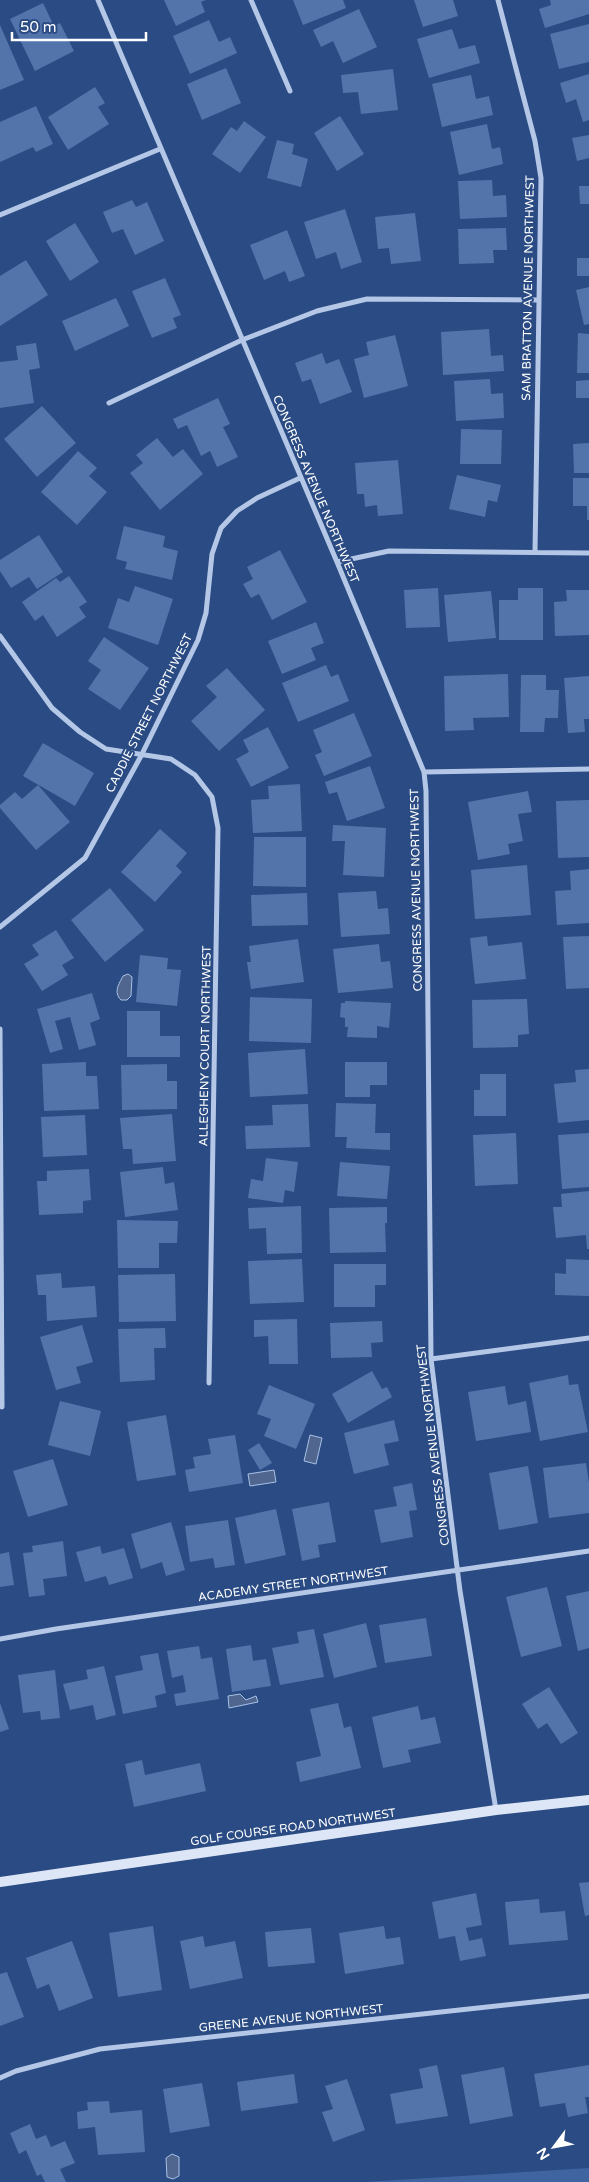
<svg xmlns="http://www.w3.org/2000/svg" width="589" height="2182" font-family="'Varela Round',sans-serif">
  <rect width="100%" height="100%" fill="#2a4b83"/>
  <path fill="#3f649f" d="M 589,2168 L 589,2182 L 364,2182 Z"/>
  <path fill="#50668f" stroke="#a8c1e6" d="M 128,974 L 132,977 L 131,996 L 127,1000 L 121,1000 C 113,992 119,984 123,976 Z
    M 310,1435 L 322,1438 L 316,1464 L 304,1461 Z
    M 274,1470 L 276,1482 L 250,1486 L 248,1474 Z
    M 240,1694 L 246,1700 L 256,1696 L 258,1702 L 229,1708 L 228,1696 Z
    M 172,2154 L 179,2157 L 179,2176 L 173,2179 L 167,2177 L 166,2158 Z"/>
  <path fill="#5374ab" d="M 164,0 L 206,0 L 201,2 L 205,12 L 176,26 Z
    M 293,0 L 343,0 L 346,8 L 303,25 Z
    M 414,0 L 453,0 L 458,16 L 423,27 Z
    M 550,0 L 589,0 L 589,14 L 545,28 L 539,9 L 551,5 Z
    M 43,3 L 54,26 L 60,23 L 74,51 L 35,71 L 10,19 Z
    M 359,9 L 377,47 L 343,63 L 333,41 L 321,47 L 313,30 Z
    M 209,20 L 219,42 L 230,37 L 237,53 L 190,74 L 173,36 Z
    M 589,24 L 589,62 L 559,69 L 550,34 Z
    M 0,25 L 24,80 L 0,90 Z
    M 452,29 L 459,49 L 475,45 L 480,63 L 429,78 L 417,39 Z
    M 226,68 L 241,103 L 202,120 L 187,84 Z
    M 393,69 L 398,110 L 361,114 L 358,92 L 343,93 L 341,75 Z
    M 589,74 L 589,120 L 583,122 L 576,99 L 566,103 L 560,83 Z
    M 471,75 L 476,99 L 489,96 L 493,115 L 442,127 L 432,84 Z
    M 95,87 L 105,103 L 98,107 L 109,124 L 68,150 L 48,117 Z
    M 36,106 L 53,144 L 36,152 L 33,147 L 0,162 L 0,122 Z
    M 340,116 L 364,154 L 337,171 L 314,133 Z
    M 244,121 L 266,137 L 240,173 L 212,154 L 231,127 L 237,131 Z
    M 487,124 L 492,149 L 500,147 L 503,164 L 459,175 L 450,132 Z
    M 589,135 L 589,158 L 577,161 L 572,138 Z
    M 277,140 L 294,144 L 292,154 L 308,159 L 301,187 L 267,178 Z
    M 492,180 L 493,196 L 506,195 L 507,217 L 460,219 L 458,181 Z
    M 579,186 L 589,186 L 589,204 L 580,204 Z
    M 132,200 L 136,207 L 147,202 L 164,241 L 135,255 L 123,229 L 112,233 L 103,212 Z
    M 345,209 L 362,262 L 341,269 L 336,252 L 316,259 L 304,222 Z
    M 415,213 L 421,261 L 391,264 L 389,248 L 378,249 L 375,217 Z
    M 75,223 L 99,262 L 70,281 L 46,241 Z
    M 506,228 L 507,250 L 493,250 L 494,263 L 459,264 L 458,229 Z
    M 287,230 L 305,276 L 289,282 L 285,271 L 264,280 L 250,245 Z
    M 577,258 L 589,258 L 589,276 L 577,276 Z
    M 26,260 L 48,295 L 0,326 L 0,276 Z
    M 165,278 L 181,315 L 173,318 L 177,328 L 152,338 L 132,291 Z
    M 589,287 L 589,324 L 584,325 L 576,290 Z
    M 116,298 L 129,326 L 75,351 L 62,321 Z
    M 489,329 L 491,356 L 503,355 L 504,371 L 443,375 L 441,332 Z
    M 578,333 L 589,334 L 589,373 L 577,373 Z
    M 395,335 L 408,386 L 364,398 L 354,359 L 369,355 L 366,342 Z
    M 36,343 L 40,368 L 29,370 L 34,403 L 0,408 L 0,362 L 18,360 L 16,346 Z
    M 322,353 L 326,364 L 339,359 L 352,392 L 320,404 L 311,379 L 302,382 L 295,363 Z
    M 490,379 L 491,394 L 503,393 L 504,418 L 456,421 L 454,381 Z
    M 589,380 L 589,398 L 576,398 L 576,381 Z
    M 218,398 L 230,424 L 223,427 L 238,457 L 217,467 L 210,451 L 201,456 L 187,425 L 178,429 L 173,419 Z
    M 42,406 L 76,443 L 37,477 L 4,439 Z
    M 461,429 L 502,430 L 501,464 L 460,464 Z
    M 157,438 L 173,457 L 183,449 L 203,474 L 160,510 L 130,473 L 143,463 L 136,455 Z
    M 589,443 L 589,473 L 574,473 L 573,444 Z
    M 78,451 L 97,468 L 89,476 L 107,492 L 77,525 L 41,492 Z
    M 398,460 L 403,514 L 378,516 L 377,505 L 365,507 L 364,494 L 357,494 L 355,463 Z
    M 457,475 L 501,485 L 497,502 L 488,500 L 485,517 L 449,509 Z
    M 573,478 L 589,478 L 589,520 L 587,520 L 587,506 L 573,506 Z
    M 124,526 L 165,536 L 163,547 L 178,551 L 172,580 L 125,569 L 127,562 L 116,559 Z
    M 39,535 L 63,572 L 37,589 L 29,577 L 11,588 L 0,571 L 0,560 Z
    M 280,550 L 307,602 L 272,620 L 259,594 L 251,598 L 243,584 L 253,579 L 247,567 Z
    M 69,576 L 87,602 L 79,607 L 86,617 L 57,637 L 43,615 L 35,621 L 22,602 L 56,578 L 60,582 Z
    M 135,586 L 173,599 L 158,645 L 108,628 L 118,598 L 129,602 Z
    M 438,588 L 440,627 L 406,628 L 404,590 Z
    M 518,588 L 543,588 L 543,640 L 499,640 L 499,600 L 518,600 Z
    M 566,590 L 589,590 L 589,635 L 555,636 L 554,602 L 567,601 Z
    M 491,591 L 496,638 L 448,642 L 444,595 Z
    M 316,622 L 324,643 L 311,648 L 316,660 L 282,674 L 268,641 Z
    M 104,637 L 149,668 L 120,710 L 88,689 L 101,670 L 88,661 Z
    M 326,665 L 331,677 L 338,674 L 349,701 L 298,722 L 282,683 Z
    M 227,668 L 265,710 L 219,751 L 191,721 L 217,697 L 206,686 Z
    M 508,674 L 509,717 L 473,718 L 474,730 L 445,731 L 444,676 Z
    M 521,675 L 546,675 L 546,690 L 559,690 L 558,718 L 545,718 L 544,732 L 520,732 Z
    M 589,676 L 589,719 L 584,719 L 585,732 L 568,733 L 564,678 Z
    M 354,713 L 372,756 L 324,776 L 315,755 L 322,752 L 313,730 Z
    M 268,727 L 289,768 L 251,787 L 236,759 L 249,752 L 243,740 Z
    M 43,743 L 94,773 L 75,806 L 23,776 Z
    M 370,766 L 385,808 L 347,821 L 337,792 L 329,794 L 325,782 Z
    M 300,784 L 302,831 L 253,833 L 251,800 L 269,799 L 268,786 Z
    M 38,785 L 70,822 L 36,850 L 0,808 L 0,805 L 15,792 L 22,799 Z
    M 528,791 L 532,812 L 518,814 L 523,841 L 508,844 L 510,854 L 478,860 L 468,802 Z
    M 589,800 L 589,857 L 558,858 L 556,801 Z
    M 333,825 L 386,828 L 384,877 L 343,875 L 345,841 L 332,841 Z
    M 160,829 L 187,853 L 176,866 L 182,872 L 155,902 L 121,872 Z
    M 254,837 L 306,837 L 306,887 L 253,886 Z
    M 527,865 L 531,915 L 475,919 L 471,870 Z
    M 589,869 L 589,923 L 557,925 L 555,891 L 571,890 L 570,871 Z
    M 110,888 L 144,930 L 105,962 L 71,920 Z
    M 376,891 L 378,909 L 388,908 L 390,934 L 341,937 L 338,893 Z
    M 307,893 L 308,925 L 252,926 L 251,895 Z
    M 56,930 L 74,958 L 62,965 L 68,975 L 42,991 L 24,964 L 39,955 L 32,945 Z
    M 487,936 L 488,946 L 522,942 L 526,979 L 475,984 L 470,938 Z
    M 589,936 L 589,988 L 566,989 L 563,937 Z
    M 298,939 L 304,982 L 251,989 L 247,962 L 251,962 L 249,946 Z
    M 379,944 L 381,962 L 390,961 L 393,988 L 338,993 L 333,949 Z
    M 140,955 L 168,958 L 167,969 L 181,970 L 177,1006 L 136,1002 Z
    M 92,993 L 100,1019 L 90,1023 L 96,1045 L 79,1050 L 70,1017 L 55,1021 L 63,1049 L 50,1053 L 37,1009 Z
    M 250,997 L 312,999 L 311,1043 L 249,1041 Z
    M 527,999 L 529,1034 L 518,1035 L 518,1047 L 473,1048 L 472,1000 Z
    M 345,1001 L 391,1003 L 389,1028 L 377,1026 L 377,1038 L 347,1037 L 348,1027 L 345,1027 L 345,1018 L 340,1017 L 341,1003 L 345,1003 Z
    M 127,1011 L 160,1011 L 160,1036 L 180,1036 L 180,1057 L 127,1057 Z
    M 305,1049 L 308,1094 L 250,1097 L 248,1053 Z
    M 86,1062 L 86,1076 L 97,1076 L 99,1109 L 44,1111 L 42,1064 Z
    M 345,1062 L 387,1062 L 387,1085 L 370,1085 L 370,1097 L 345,1097 Z
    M 167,1064 L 167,1081 L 177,1081 L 177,1109 L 122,1110 L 121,1065 Z
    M 589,1069 L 589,1120 L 558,1123 L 554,1084 L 576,1082 L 575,1070 Z
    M 480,1074 L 506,1074 L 506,1116 L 474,1116 L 474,1090 L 480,1090 Z
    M 336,1103 L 376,1104 L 375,1133 L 390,1133 L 390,1150 L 346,1148 L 347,1137 L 335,1137 Z
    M 308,1104 L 310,1147 L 246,1149 L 245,1126 L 273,1125 L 272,1105 Z
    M 172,1114 L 176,1161 L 133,1164 L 132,1149 L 123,1149 L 120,1118 Z
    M 85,1115 L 87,1155 L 43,1157 L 41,1117 Z
    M 516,1133 L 518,1184 L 475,1186 L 473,1135 Z
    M 589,1133 L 589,1187 L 562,1189 L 558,1135 Z
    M 266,1158 L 298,1162 L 294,1192 L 285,1190 L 283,1203 L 248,1198 L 251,1179 L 263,1181 Z
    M 340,1162 L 390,1166 L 387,1199 L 337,1196 Z
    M 163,1167 L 165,1184 L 174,1182 L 178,1210 L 125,1217 L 120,1172 Z
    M 89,1169 L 91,1200 L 83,1201 L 83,1213 L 39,1215 L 37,1181 L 47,1181 L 47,1171 Z
    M 589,1191 L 589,1249 L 587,1249 L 586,1235 L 556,1238 L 553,1207 L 562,1207 L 561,1194 Z
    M 301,1206 L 302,1253 L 267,1254 L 266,1228 L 249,1229 L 248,1208 Z
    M 387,1207 L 387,1223 L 385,1223 L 386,1252 L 330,1253 L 329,1208 Z
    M 117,1220 L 178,1221 L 177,1243 L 159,1243 L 159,1268 L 118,1268 Z
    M 302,1259 L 304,1302 L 250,1304 L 248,1261 Z
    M 566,1259 L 589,1260 L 589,1296 L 555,1295 L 555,1273 L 566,1274 Z
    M 334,1264 L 386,1264 L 386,1285 L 375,1285 L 375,1307 L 334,1307 Z
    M 61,1273 L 62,1288 L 95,1286 L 97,1317 L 47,1321 L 46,1295 L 38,1295 L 36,1275 Z
    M 175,1274 L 176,1321 L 119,1322 L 118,1275 Z
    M 297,1319 L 298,1364 L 269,1364 L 268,1336 L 254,1337 L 254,1320 Z
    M 382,1321 L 383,1342 L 371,1343 L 372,1357 L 331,1358 L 330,1323 Z
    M 82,1325 L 93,1362 L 76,1367 L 81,1383 L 56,1390 L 40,1337 Z
    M 165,1328 L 166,1348 L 154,1348 L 155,1380 L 120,1382 L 118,1329 Z
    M 372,1371 L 382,1389 L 387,1387 L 392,1397 L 348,1423 L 332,1394 Z
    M 568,1375 L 569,1385 L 578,1384 L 588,1432 L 540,1441 L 529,1383 Z
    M 269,1385 L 315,1404 L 296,1449 L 264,1436 L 271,1419 L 257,1414 Z
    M 505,1386 L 508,1405 L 526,1401 L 531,1432 L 476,1441 L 468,1392 Z
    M 60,1401 L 101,1411 L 90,1456 L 48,1445 Z
    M 166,1415 L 176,1475 L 137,1481 L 127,1422 Z
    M 394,1420 L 399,1441 L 384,1444 L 389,1465 L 354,1474 L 344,1433 Z
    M 235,1435 L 243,1483 L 189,1492 L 185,1470 L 195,1468 L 193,1457 L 211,1454 L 208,1439 Z
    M 259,1443 L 272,1463 L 260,1470 L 248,1450 Z
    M 53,1459 L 68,1505 L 28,1517 L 13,1471 Z
    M 586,1463 L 589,1483 L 589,1513 L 549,1518 L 543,1468 Z
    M 528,1466 L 538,1523 L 499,1530 L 489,1473 Z
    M 412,1483 L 417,1510 L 409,1511 L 413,1537 L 381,1543 L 374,1510 L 397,1506 L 393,1487 Z
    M 329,1502 L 336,1542 L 318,1545 L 320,1557 L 302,1561 L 292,1509 Z
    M 276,1509 L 286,1555 L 245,1564 L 235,1518 Z
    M 228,1520 L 235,1565 L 215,1568 L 213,1558 L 190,1562 L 185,1526 Z
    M 171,1522 L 185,1570 L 166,1576 L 162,1562 L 141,1569 L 131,1534 Z
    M 63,1541 L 67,1576 L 43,1579 L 45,1595 L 29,1597 L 23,1553 L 33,1552 L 32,1546 Z
    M 100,1546 L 102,1554 L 124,1548 L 133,1578 L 109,1585 L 106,1576 L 85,1582 L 76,1552 Z
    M 9,1552 L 14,1585 L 0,1587 L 0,1554 Z
    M 547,1587 L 562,1646 L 521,1657 L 506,1597 Z
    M 589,1591 L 589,1648 L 578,1651 L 566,1596 Z
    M 426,1618 L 432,1656 L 385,1663 L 379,1625 Z
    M 366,1623 L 377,1667 L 334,1678 L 323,1634 Z
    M 314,1629 L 324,1677 L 280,1685 L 272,1648 L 299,1643 L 297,1632 Z
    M 251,1645 L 253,1661 L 266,1659 L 271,1686 L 232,1692 L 226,1649 Z
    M 199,1646 L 201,1659 L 212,1657 L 219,1699 L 176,1706 L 174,1694 L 186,1692 L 183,1675 L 172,1678 L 167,1651 Z
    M 158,1653 L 166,1693 L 155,1696 L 157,1707 L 123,1714 L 115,1676 L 143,1670 L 140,1656 Z
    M 104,1666 L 116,1715 L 96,1720 L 93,1705 L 70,1710 L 63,1684 L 88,1679 L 86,1670 Z
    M 55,1670 L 60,1718 L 41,1720 L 40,1711 L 23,1713 L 18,1675 Z
    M 549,1687 L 578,1733 L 561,1744 L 547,1723 L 538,1729 L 522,1704 Z
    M 0,1703 L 9,1729 L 0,1732 Z
    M 338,1703 L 344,1728 L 351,1726 L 361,1768 L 300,1782 L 296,1762 L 321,1756 L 310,1709 Z
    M 418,1706 L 421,1720 L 435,1717 L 441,1743 L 408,1750 L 411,1762 L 383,1768 L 372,1717 Z
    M 142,1760 L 145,1775 L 200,1763 L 206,1791 L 134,1807 L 125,1764 Z
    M 589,1882 L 589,1915 L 585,1916 L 579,1883 Z
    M 476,1893 L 482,1925 L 466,1928 L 469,1941 L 482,1938 L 486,1956 L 460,1961 L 455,1936 L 439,1939 L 432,1902 Z
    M 539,1899 L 540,1913 L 565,1911 L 568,1940 L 509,1945 L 505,1902 Z
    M 153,1926 L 162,1990 L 118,1997 L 109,1933 Z
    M 384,1926 L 386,1939 L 400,1937 L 404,1964 L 345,1974 L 339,1933 Z
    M 311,1928 L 315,1963 L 268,1967 L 265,1932 Z
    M 203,1936 L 205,1947 L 235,1941 L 243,1978 L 190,1989 L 180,1941 Z
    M 72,1941 L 93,1998 L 59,2011 L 49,1984 L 37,1989 L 26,1958 Z
    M 7,1972 L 24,2017 L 0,2026 L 0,1974 Z
    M 437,2065 L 448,2116 L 396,2124 L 390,2094 L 423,2088 L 419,2069 Z
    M 589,2065 L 589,2097 L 585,2097 L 588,2113 L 568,2117 L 565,2103 L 540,2107 L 534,2074 Z
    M 504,2067 L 513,2116 L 470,2124 L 461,2075 Z
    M 294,2074 L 298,2103 L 241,2111 L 237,2082 Z
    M 347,2079 L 365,2130 L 333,2142 L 322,2112 L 333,2109 L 325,2086 Z
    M 202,2083 L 210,2126 L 170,2133 L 163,2089 Z
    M 109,2101 L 110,2113 L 142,2110 L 145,2152 L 98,2155 L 95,2127 L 78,2129 L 77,2112 L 88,2110 L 87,2102 Z
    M 30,2124 L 36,2139 L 46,2135 L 51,2147 L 65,2141 L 75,2163 L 60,2169 L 66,2182 L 45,2182 L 41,2174 L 37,2176 L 26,2150 L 19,2154 L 10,2133 Z"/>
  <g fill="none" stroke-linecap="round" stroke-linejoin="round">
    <path stroke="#b4c7e6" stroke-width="5" d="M 98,0 L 337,562 L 424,772 L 426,791 L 431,1359 L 460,1591 L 496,1810
      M 251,0 L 290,91
      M 498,0 L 535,141 L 541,178 L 535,551
      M 0,215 L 160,149
      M 109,403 L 242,340 L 317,311 L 367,299 L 539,300
      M 337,562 L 389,551 L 589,553
      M 0,636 L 52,708 L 80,732 L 106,749 L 171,759 L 195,775 L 212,797 L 218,828 L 209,1383
      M 424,772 L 589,769
      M 0,927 L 85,858 L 141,756 L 198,640 L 206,613 L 212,554 L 221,528 L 237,511 L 257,498 L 300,478
      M 0,1029 L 2,1407
      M 431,1359 L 589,1338
      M 0,1639 L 56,1629 L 589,1551
      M 0,2078 L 16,2071 L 100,2049 L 589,1996"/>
    <path stroke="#dde6f6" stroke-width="10" d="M 0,1882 L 496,1810 L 589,1800"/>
  </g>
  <g text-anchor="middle" stroke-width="4" stroke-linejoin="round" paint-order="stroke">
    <g font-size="12" fill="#fff" stroke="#2a4b83">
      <text transform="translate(528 288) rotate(-89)" y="4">SAM BRATTON AVENUE NORTHWEST</text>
      <text transform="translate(316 489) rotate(67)" y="4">CONGRESS AVENUE NORTHWEST</text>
      <text transform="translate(149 713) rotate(-63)" y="4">CADDIE STREET NORTHWEST</text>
      <text transform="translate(416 890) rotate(-91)" y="4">CONGRESS AVENUE NORTHWEST</text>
      <text transform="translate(205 1046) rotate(-89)" y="4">ALLEGHENY COURT NORTHWEST</text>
      <text transform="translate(433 1445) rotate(-97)" y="4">CONGRESS AVENUE NORTHWEST</text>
      <text transform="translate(293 1584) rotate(-8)" y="4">ACADEMY STREET NORTHWEST</text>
      <text transform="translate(293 1827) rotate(-8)" y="4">GOLF COURSE ROAD NORTHWEST</text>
      <text transform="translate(291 2018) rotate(-6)" y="4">GREENE AVENUE NORTHWEST</text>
    </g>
  </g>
  <g transform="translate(554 2147) rotate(238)" stroke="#2a4b83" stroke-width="4" paint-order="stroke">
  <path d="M0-4L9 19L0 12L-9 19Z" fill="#ffffff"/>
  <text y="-8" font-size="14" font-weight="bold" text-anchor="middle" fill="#ffffff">N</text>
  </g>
  <path d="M12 32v8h134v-8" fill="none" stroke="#ffffff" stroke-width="2.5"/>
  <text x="20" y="32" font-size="15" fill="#ffffff" stroke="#2a4b83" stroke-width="4" paint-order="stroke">50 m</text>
</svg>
